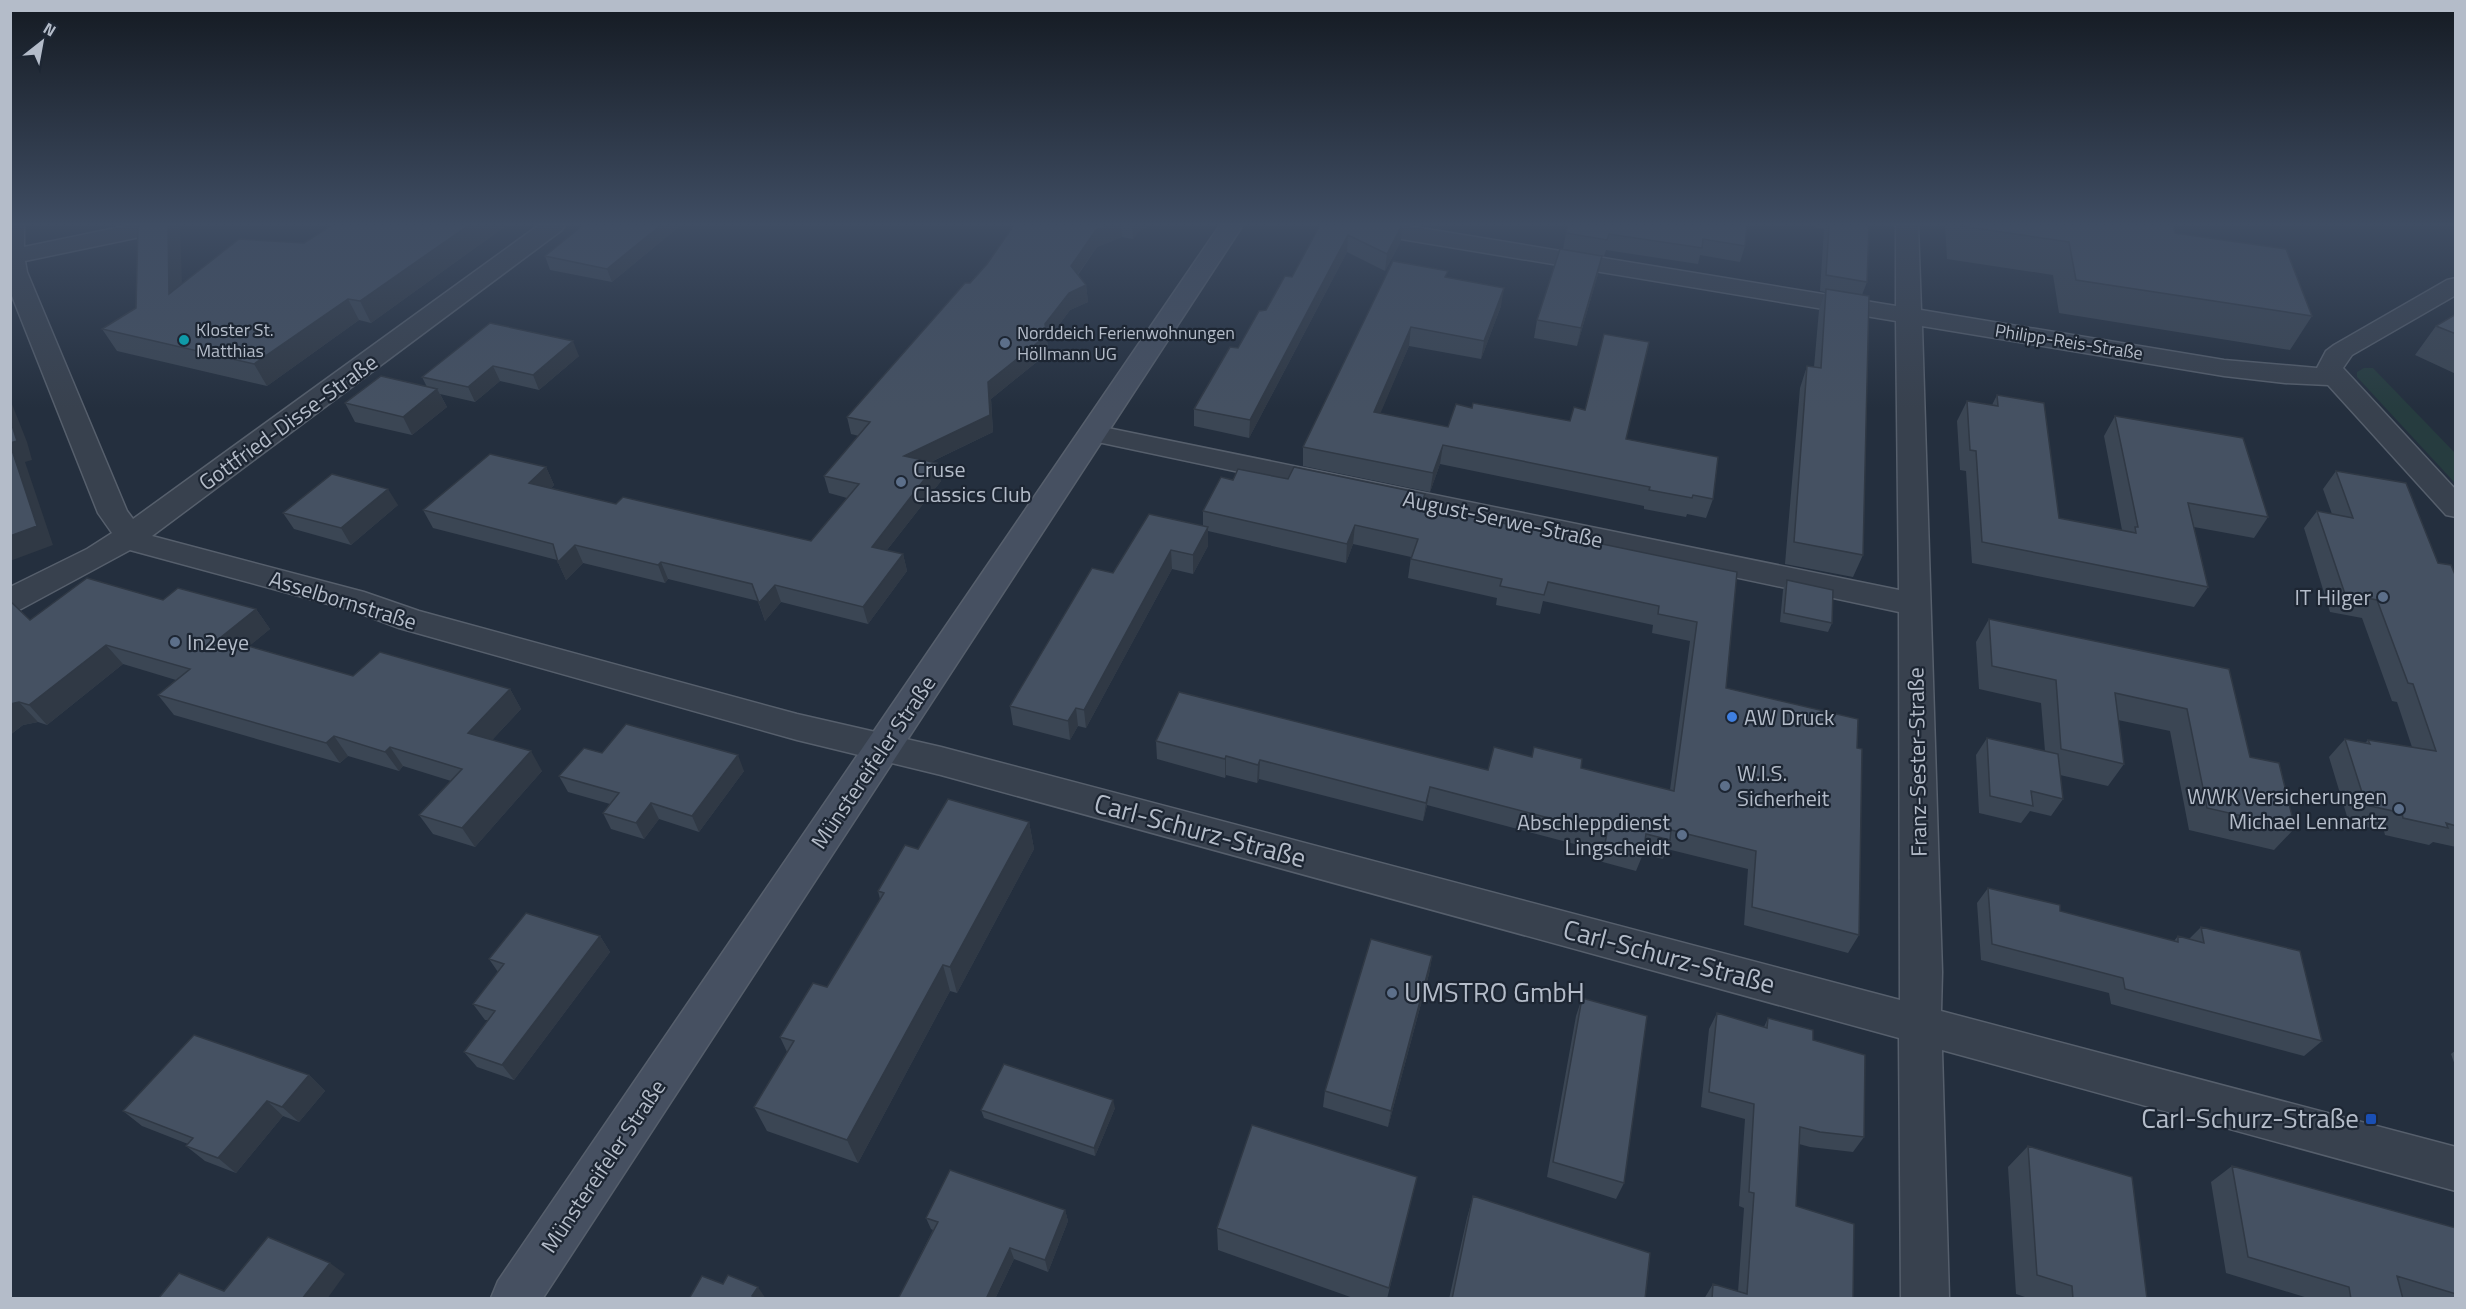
<svg xmlns="http://www.w3.org/2000/svg" width="2466" height="1309" font-family="'Titillium Web',sans-serif">
  <rect width="100%" height="100%" fill="#242f3e"/>
  <path fill="#263c3f" d="M 2364,368 L 2373,368 L 2455,453 L 2455,483 L 2357,377 L 2357,372 Z"/>
  <g fill="none" stroke-linecap="round" stroke-linejoin="round">
    <defs>
      <path id="street" d="M 10,225 L 24,225 L 24,247 L 130,225 L 175,225 L 172,230 L 164,232 L 25,261 L 27,272 L 127,511 L 133,519 L 539,225 L 565,225 L 562,230 L 152,536 L 364,592 L 419,611 L 797,714 L 941,747 L 1900,1000 L 1899,612 L 1093,441 L 1083,439 L 1079,433 L 1083,427 L 1093,425 L 1899,590 L 1896,321 L 1359,232 L 1351,230 L 1348,225 L 1402,225 L 1896,306 L 1896,225 L 1918,225 L 1921,310 L 2224,360 L 2317,368 L 2326,351 L 2334,345 L 2447,280 L 2456,278 L 2456,295 L 2352,355 L 2343,368 L 2456,490 L 2456,517 L 2446,515 L 2328,385 L 2285,383 L 2224,376 L 1922,326 L 1942,972 L 1941,1011 L 2456,1147 L 2456,1191 L 1942,1050 L 1949,1298 L 1901,1298 L 1899,1038 L 941,775 L 797,740 L 399,628 L 354,611 L 130,550 L 21,609 L 10,612 L 10,587 L 87,549 L 112,533 L 98,513 L 10,291 Z"/>
      <path id="secondary" d="M 1220,225 L 1243,225 L 543,1298 L 491,1298 L 498,1281 Z"/>
    </defs>
    <use href="#street" stroke="#565f6c" stroke-width="3"/>
    <use href="#secondary" stroke="#565f6c" stroke-width="3"/>
    <use href="#street" fill="#38414e" fill-rule="evenodd"/>
    <use href="#secondary" fill="#465061" fill-rule="evenodd"/>
  </g>
  <path fill="#3b4654" d="M 332,225 L 507,225 L 371,323 L 359,320 L 267,386 L 117,351 L 102,329 L 136,308 L 182,284 L 304,243 Z
    M 583,225 L 681,225 L 612,282 L 550,270 L 545,256 Z
    M 1014,225 L 1152,225 L 1139,231 L 1133,239 L 1122,237 L 1097,247 L 1078,275 L 1086,285 L 1088,302 L 1070,310 L 1047,341 L 1049,352 L 991,399 L 993,432 L 931,462 L 941,481 L 887,550 L 903,554 L 907,571 L 868,624 L 781,602 L 765,621 L 758,601 L 668,579 L 665,583 L 583,563 L 566,580 L 557,560 L 433,528 L 423,510 L 546,467 L 554,485 L 551,488 L 616,504 L 811,541 L 847,498 L 829,493 L 824,476 L 859,436 L 851,434 L 847,417 L 987,264 Z
    M 1320,225 L 1401,241 L 1385,271 L 1347,252 L 1249,438 L 1194,426 L 1194,409 L 1238,348 L 1292,277 Z
    M 1747,225 L 1745,246 L 1740,262 L 1700,255 L 1698,264 L 1606,250 L 1604,256 L 1563,249 L 1566,233 Z
    M 1815,225 L 1869,225 L 1867,282 L 1862,295 L 1863,555 L 1853,577 L 1785,564 L 1800,388 L 1807,366 L 1814,367 L 1819,310 L 1825,292 L 1820,291 L 1824,229 L 1815,227 Z
    M 1945,225 L 2173,225 L 2175,233 L 2312,316 L 2290,350 L 2059,313 L 2053,275 L 1947,259 Z
    M 1598,274 L 1577,346 L 1534,338 L 1537,320 Z
    M 1447,278 L 1501,306 L 1481,359 L 1409,346 L 1380,413 L 1448,427 L 1626,439 L 1713,499 L 1706,518 L 1687,514 L 1686,517 L 1644,509 L 1644,506 L 1440,464 L 1430,492 L 1303,466 L 1303,447 Z
    M 2456,314 L 2456,374 L 2415,355 L 2436,326 Z
    M 490,323 L 579,356 L 539,390 L 500,381 L 475,402 L 440,394 L 447,407 L 412,435 L 355,422 L 345,403 L 427,387 L 422,377 Z
    M 1997,395 L 2059,518 L 2122,530 L 2104,436 L 2115,416 L 2268,517 L 2254,538 L 2194,527 L 2208,587 L 2194,607 L 1972,563 L 1966,471 L 1960,470 L 1957,421 L 1967,401 L 1992,405 Z
    M 2336,471 L 2438,563 L 2456,577 L 2456,847 L 2433,842 L 2429,845 L 2385,835 L 2384,831 L 2349,823 L 2329,757 L 2345,739 L 2365,743 L 2368,740 L 2412,747 L 2397,702 L 2392,701 L 2362,618 L 2330,612 L 2304,528 L 2317,511 L 2332,514 L 2323,489 Z
    M 1288,479 L 1425,494 L 1423,507 L 1737,572 L 1726,688 L 1857,748 L 1859,935 L 1848,953 L 1744,925 L 1748,869 L 1667,849 L 1663,859 L 1643,854 L 1636,871 L 1599,861 L 1601,851 L 1427,805 L 1423,821 L 1259,779 L 1257,783 L 1226,775 L 1225,778 L 1157,759 L 1156,741 L 1488,770 L 1581,768 L 1670,790 L 1690,641 L 1652,633 L 1653,625 L 1543,601 L 1540,614 L 1496,605 L 1497,598 L 1408,578 L 1411,557 L 1353,544 L 1346,563 L 1208,531 L 1208,546 L 1193,574 L 1172,569 L 1086,728 L 1078,726 L 1070,740 L 1013,725 L 1010,706 L 1113,573 L 1203,526 L 1203,511 L 1233,480 Z
    M 398,505 L 351,545 L 294,529 L 283,513 Z
    M 1787,580 L 1832,623 L 1828,632 L 1780,622 L 1783,590 Z
    M 163,600 L 256,609 L 270,629 L 249,646 L 353,676 L 510,689 L 521,709 L 492,740 L 542,771 L 475,847 L 433,834 L 419,815 L 451,781 L 403,766 L 399,771 L 348,756 L 340,763 L 174,715 L 158,695 L 176,680 L 123,664 L 47,725 L 38,722 L 23,725 L 10,735 L 11,601 L 30,620 Z
    M 1989,619 L 2229,669 L 2250,757 L 2295,828 L 2274,850 L 2189,830 L 2170,731 L 2118,720 L 2124,764 L 2108,786 L 2060,775 L 2063,799 L 2051,816 L 2030,811 L 2021,823 L 1979,813 L 1976,755 L 1987,738 L 2045,751 L 2041,703 L 1979,689 L 1976,642 Z
    M 602,753 L 744,771 L 699,832 L 659,819 L 644,839 L 611,829 L 603,813 L 610,804 L 568,792 L 559,776 Z
    M 1029,822 L 1034,849 L 957,993 L 950,991 L 858,1163 L 767,1131 L 754,1107 L 787,1052 L 780,1037 L 827,987 L 880,899 L 878,891 L 918,849 Z
    M 1988,888 L 2060,911 L 2174,941 L 2178,936 L 2189,939 L 2201,927 L 2322,1041 L 2304,1056 L 2111,1004 L 2109,993 L 1981,960 L 1977,903 Z
    M 600,936 L 610,952 L 514,1080 L 477,1067 L 464,1052 L 488,1020 L 485,1020 L 473,1004 L 498,972 L 489,959 Z
    M 1432,956 L 1429,974 L 1388,1127 L 1323,1107 L 1325,1091 Z
    M 1582,998 L 1624,1183 L 1616,1199 L 1547,1177 L 1576,1016 Z
    M 1717,1013 L 1764,1027 L 1768,1018 L 1813,1040 L 1864,1137 L 1853,1152 L 1810,1147 L 1799,1144 L 1796,1206 L 1853,1299 L 1704,1299 L 1713,1284 L 1738,1292 L 1744,1208 L 1739,1206 L 1745,1119 L 1701,1107 L 1709,1029 Z
    M 2456,1050 L 2456,1068 L 2451,1054 Z
    M 309,1075 L 325,1091 L 299,1122 L 283,1116 L 236,1173 L 205,1161 L 186,1146 L 188,1144 L 142,1126 L 123,1111 Z
    M 1115,1108 L 1095,1156 L 984,1118 L 981,1110 Z
    M 2028,1146 L 2147,1299 L 2031,1299 L 2016,1294 L 2008,1167 Z
    M 2232,1166 L 2456,1228 L 2456,1299 L 2311,1299 L 2226,1273 L 2211,1182 Z
    M 1417,1177 L 1387,1299 L 1356,1299 L 1218,1250 L 1217,1228 Z
    M 1473,1196 L 1645,1299 L 1449,1299 L 1467,1218 Z
    M 1065,1210 L 1068,1221 L 1048,1272 L 1014,1259 L 995,1299 L 898,1299 L 933,1230 L 931,1229 L 926,1218 Z"/>
  <path fill="#303945" d="M 168,225 L 180,225 L 183,315 L 169,294 Z
    M 469,225 L 507,225 L 371,323 L 360,301 Z
    M 661,225 L 681,225 L 612,282 L 607,269 Z
    M 1110,225 L 1121,225 L 1122,237 L 1097,247 L 1072,282 L 1071,266 L 1096,230 Z
    M 1132,225 L 1152,225 L 1139,231 L 1133,239 Z
    M 1402,225 L 1401,241 L 1385,271 L 1387,254 Z
    M 1348,235 L 1347,252 L 1249,438 L 1250,420 Z
    M 1602,256 L 1598,274 L 1577,346 L 1581,328 Z
    M 1086,285 L 1088,302 L 1070,310 L 1047,341 L 1049,352 L 991,399 L 993,432 L 908,473 L 904,456 L 988,382 L 1045,324 L 1069,293 Z
    M 1504,288 L 1501,306 L 1481,359 L 1484,341 Z
    M 348,299 L 359,320 L 267,386 L 254,364 Z
    M 1411,327 L 1409,346 L 1373,431 L 1374,412 Z
    M 573,341 L 579,356 L 539,390 L 533,375 Z
    M 493,366 L 500,381 L 475,402 L 468,387 Z
    M 437,389 L 447,407 L 412,435 L 403,417 Z
    M 10,399 L 27,442 L 32,460 L 25,462 L 53,545 L 10,561 Z
    M 1443,445 L 1440,464 L 1430,492 L 1433,473 Z
    M 937,463 L 941,481 L 876,564 L 872,547 Z
    M 546,467 L 554,485 L 537,500 L 529,483 Z
    M 388,489 L 398,505 L 351,545 L 341,528 Z
    M 1425,494 L 1422,513 L 1420,506 Z
    M 1355,525 L 1353,544 L 1346,563 L 1347,544 Z
    M 1208,527 L 1208,546 L 1193,574 L 1193,555 Z
    M 575,545 L 583,563 L 566,580 L 558,562 Z
    M 1171,550 L 1172,569 L 1086,728 L 1084,710 Z
    M 903,554 L 907,571 L 868,624 L 863,607 Z
    M 661,562 L 668,579 L 665,583 L 658,565 Z
    M 775,585 L 781,602 L 765,621 L 759,603 Z
    M 256,609 L 270,629 L 235,658 L 220,638 Z
    M 106,645 L 123,664 L 47,725 L 29,705 Z
    M 510,689 L 521,709 L 480,753 L 468,733 Z
    M 19,702 L 38,722 L 23,725 L 10,735 L 10,704 Z
    M 1076,708 L 1078,726 L 1070,740 L 1068,721 Z
    M 334,736 L 348,756 L 340,763 L 326,743 Z
    M 390,747 L 403,766 L 399,771 L 385,752 Z
    M 531,751 L 542,771 L 475,847 L 462,828 Z
    M 738,755 L 744,771 L 699,832 L 692,816 Z
    M 1226,756 L 1226,775 L 1225,778 L 1225,759 Z
    M 1260,760 L 1259,779 L 1257,783 L 1258,765 Z
    M 1430,787 L 1427,805 L 1423,821 L 1426,803 Z
    M 651,803 L 659,819 L 644,839 L 636,823 Z
    M 1029,822 L 1034,849 L 957,993 L 950,967 Z
    M 600,936 L 610,952 L 514,1080 L 502,1065 Z
    M 1432,956 L 1429,974 L 1388,1127 L 1391,1111 Z
    M 943,965 L 950,991 L 858,1163 L 847,1140 Z
    M 309,1075 L 325,1091 L 299,1122 L 282,1107 Z
    M 1113,1100 L 1115,1108 L 1095,1156 L 1094,1148 Z
    M 267,1101 L 283,1116 L 236,1173 L 218,1158 Z
    M 1065,1210 L 1068,1221 L 1048,1272 L 1045,1260 Z
    M 1010,1248 L 1014,1259 L 995,1299 L 986,1299 Z
    M 330,1263 L 345,1274 L 327,1299 L 302,1299 Z
    M 758,1287 L 766,1299 L 754,1299 L 752,1296 Z"/>
  <path fill="#455162" stroke="#303945" stroke-width="1.5" d="M 138,225 L 168,225 L 169,294 L 239,239 L 304,243 L 332,225 L 469,225 L 360,301 L 348,299 L 254,364 L 102,329 L 136,308 Z
    M 583,225 L 661,225 L 607,269 L 545,256 Z
    M 1014,225 L 1110,225 L 1096,230 L 1071,266 L 1086,285 L 1069,293 L 1045,324 L 1047,335 L 988,382 L 990,415 L 904,456 L 937,463 L 872,547 L 903,554 L 863,607 L 775,585 L 759,603 L 752,584 L 661,562 L 658,565 L 575,545 L 558,562 L 553,544 L 423,510 L 490,454 L 546,467 L 529,483 L 616,504 L 623,497 L 811,541 L 859,484 L 824,476 L 870,422 L 847,417 L 965,283 L 970,283 L 987,264 Z
    M 1320,225 L 1402,225 L 1387,254 L 1348,235 L 1250,420 L 1194,409 L 1230,347 L 1238,348 L 1259,311 L 1266,310 L 1285,276 L 1292,277 Z
    M 1568,225 L 1747,225 L 1745,246 L 1703,239 L 1702,248 L 1609,234 L 1607,240 L 1566,233 Z
    M 1829,225 L 1869,225 L 1867,282 L 1826,275 Z
    M 1961,225 L 2173,225 L 2175,233 L 2286,249 L 2312,316 L 2076,280 L 2069,242 L 1961,226 Z
    M 1560,249 L 1602,256 L 1581,328 L 1537,320 Z
    M 1393,261 L 1448,271 L 1445,277 L 1504,288 L 1484,341 L 1411,327 L 1374,412 L 1448,427 L 1456,404 L 1472,408 L 1473,403 L 1570,421 L 1574,407 L 1585,410 L 1604,334 L 1649,342 L 1626,439 L 1718,457 L 1713,499 L 1693,495 L 1692,498 L 1649,490 L 1650,487 L 1443,445 L 1433,473 L 1303,447 Z
    M 1826,289 L 1869,296 L 1863,555 L 1794,542 L 1807,366 L 1821,368 Z
    M 2456,314 L 2456,334 L 2436,326 Z
    M 490,323 L 573,341 L 533,375 L 493,366 L 468,387 L 422,377 Z
    M 381,376 L 437,389 L 403,417 L 345,403 Z
    M 1997,395 L 2044,403 L 2059,518 L 2136,533 L 2135,527 L 2138,527 L 2115,416 L 2243,438 L 2268,517 L 2188,503 L 2208,587 L 1982,542 L 1976,451 L 1970,450 L 1967,401 L 1998,406 Z
    M 10,419 L 17,441 L 10,443 Z
    M 10,444 L 37,526 L 10,536 Z
    M 1294,467 L 1425,494 L 1420,506 L 1737,572 L 1726,688 L 1858,719 L 1857,748 L 1862,749 L 1859,935 L 1752,907 L 1756,851 L 1671,830 L 1670,840 L 1646,834 L 1643,853 L 1605,843 L 1607,833 L 1430,787 L 1426,803 L 1260,760 L 1258,765 L 1226,756 L 1225,759 L 1156,741 L 1179,692 L 1488,770 L 1494,747 L 1532,757 L 1534,747 L 1582,759 L 1581,768 L 1674,791 L 1697,622 L 1658,614 L 1659,606 L 1548,582 L 1544,595 L 1500,586 L 1502,579 L 1411,559 L 1418,539 L 1355,525 L 1347,544 L 1203,511 L 1221,477 L 1233,480 L 1238,469 L 1288,479 Z
    M 2336,471 L 2406,483 L 2438,563 L 2451,565 L 2456,577 L 2456,826 L 2446,823 L 2448,828 L 2403,818 L 2402,813 L 2366,805 L 2345,739 L 2370,744 L 2368,740 L 2436,751 L 2413,684 L 2408,683 L 2377,600 L 2345,594 L 2317,511 L 2353,518 Z
    M 332,474 L 388,489 L 341,528 L 283,513 Z
    M 1149,514 L 1208,527 L 1193,555 L 1171,550 L 1084,710 L 1076,708 L 1068,721 L 1010,706 L 1092,568 L 1113,573 Z
    M 87,578 L 163,600 L 178,588 L 256,609 L 220,638 L 353,676 L 380,652 L 510,689 L 468,733 L 531,751 L 462,828 L 419,815 L 462,769 L 390,747 L 385,752 L 334,736 L 326,743 L 158,695 L 190,669 L 106,645 L 29,705 L 19,702 L 10,704 L 10,601 L 30,620 Z
    M 1787,580 L 1833,590 L 1832,623 L 1784,613 Z
    M 1989,619 L 2229,669 L 2250,757 L 2279,763 L 2295,828 L 2207,808 L 2187,709 L 2115,693 L 2124,764 L 2061,749 L 2056,680 L 1992,666 Z
    M 626,724 L 738,755 L 692,816 L 651,803 L 636,823 L 603,813 L 619,793 L 559,776 L 584,748 L 602,753 Z
    M 1987,738 L 2058,754 L 2063,799 L 2031,791 L 2033,806 L 1990,796 Z
    M 948,799 L 1029,822 L 950,967 L 943,965 L 847,1140 L 754,1107 L 794,1041 L 780,1037 L 813,983 L 827,987 L 884,893 L 878,891 L 905,845 L 918,849 Z
    M 1988,888 L 2060,905 L 2060,911 L 2178,942 L 2178,936 L 2204,943 L 2201,927 L 2300,951 L 2322,1041 L 2125,989 L 2123,978 L 1992,944 Z
    M 526,913 L 600,936 L 502,1065 L 464,1052 L 495,1011 L 473,1004 L 504,964 L 489,959 Z
    M 1371,939 L 1432,956 L 1391,1111 L 1325,1091 Z
    M 1582,998 L 1647,1016 L 1624,1183 L 1553,1162 Z
    M 1717,1013 L 1767,1028 L 1768,1018 L 1813,1030 L 1813,1040 L 1865,1055 L 1864,1137 L 1820,1132 L 1800,1127 L 1796,1206 L 1854,1224 L 1853,1299 L 1712,1299 L 1713,1284 L 1747,1294 L 1754,1193 L 1749,1192 L 1754,1104 L 1709,1092 Z
    M 194,1035 L 309,1075 L 282,1107 L 267,1101 L 218,1158 L 186,1146 L 193,1138 L 123,1111 Z
    M 1004,1064 L 1113,1100 L 1094,1148 L 981,1110 Z
    M 1252,1125 L 1417,1177 L 1389,1288 L 1217,1228 Z
    M 2028,1146 L 2132,1177 L 2147,1299 L 2073,1299 L 2072,1286 L 2037,1275 Z
    M 2232,1166 L 2456,1228 L 2456,1294 L 2397,1276 L 2403,1299 L 2351,1299 L 2349,1287 L 2248,1257 Z
    M 950,1170 L 1065,1210 L 1045,1260 L 1010,1248 L 986,1299 L 898,1299 L 938,1222 L 926,1218 Z
    M 1473,1196 L 1650,1253 L 1645,1299 L 1452,1299 Z
    M 268,1237 L 330,1263 L 302,1299 L 158,1299 L 179,1273 L 224,1291 Z
    M 728,1275 L 758,1287 L 752,1296 L 760,1299 L 689,1299 L 702,1276 L 723,1284 Z"/>
  <linearGradient id="sky" x2="0" y2="1"><stop stop-color="#141a22"/><stop offset="0.55" stop-color="#3f4d63"/><stop offset="1" stop-color="#3f4d63" stop-opacity="0"/></linearGradient>
  <rect width="2466" height="408" fill="url(#sky)"/>
  <circle fill="#0f9aa8" stroke="#1d2633" stroke-width="2" cx="184" cy="340" r="6"/>
  <g fill="#5c6f8a" stroke="#1d2633" stroke-width="2">
    <circle cx="1005" cy="343" r="6"/>
    <circle cx="901" cy="482" r="6"/>
    <circle cx="2383" cy="597" r="6"/>
    <circle cx="175" cy="642" r="6"/>
    <circle cx="1725" cy="786" r="6"/>
    <circle cx="2399" cy="809" r="6"/>
    <circle cx="1682" cy="835" r="6"/>
    <circle cx="1392" cy="993" r="6"/>
  </g>
  <circle fill="#3f7fe0" stroke="#1d2633" stroke-width="2" cx="1732" cy="717" r="6"/>
  <rect fill="#1a4fb4" stroke="#1d2633" stroke-width="2" x="2365" y="1113" width="12" height="12" rx="3"/>
  <g text-anchor="middle" stroke-width="4.5" stroke-linejoin="round" paint-order="stroke">
    <g font-size="18" fill="#b4bcc9" stroke="#1d2633" text-anchor="start">
      <text x="196" y="336">Kloster St.<tspan x="196" dy="21">Matthias</tspan></text>
      <text x="1017" y="339">Norddeich Ferienwohnungen<tspan x="1017" dy="21">Höllmann UG</tspan></text>
    </g>
    <g font-size="18" fill="#b4bcc9" stroke="#1d2633">
      <text transform="translate(2069 342) rotate(9)" y="6">Philipp-Reis-Straße</text>
    </g>
    <g font-size="22" fill="#b4bcc9" stroke="#1d2633">
      <text transform="translate(288 422) rotate(-36)" y="8">Gottfried-Disse-Straße</text>
      <text transform="translate(1503 519) rotate(12)" y="8">August-Serwe-Straße</text>
      <text transform="translate(343 600) rotate(17)" y="8">Asselbornstraße</text>
      <text transform="translate(873 762) rotate(-56)" y="8">Münstereifeler Straße</text>
      <text transform="translate(1917 762) rotate(-91)" y="8">Franz-Sester-Straße</text>
      <text transform="translate(603 1166) rotate(-56)" y="8">Münstereifeler Straße</text>
    </g>
    <g font-size="22" fill="#b4bcc9" stroke="#1d2633" text-anchor="start">
      <text x="913" y="477">Cruse<tspan x="913" dy="25">Classics Club</tspan></text>
      <text x="2371" y="605" text-anchor="end">IT Hilger</text>
      <text x="187" y="650">In2eye</text>
      <text x="1744" y="725">AW Druck</text>
      <text x="1737" y="781">W.I.S.<tspan x="1737" dy="25">Sicherheit</tspan></text>
      <text x="2387" y="804" text-anchor="end">WWK Versicherungen<tspan x="2387" dy="25">Michael Lennartz</tspan></text>
      <text x="1670" y="830" text-anchor="end">Abschleppdienst<tspan x="1670" dy="25">Lingscheidt</tspan></text>
    </g>
    <g font-size="27" fill="#b4bcc9" stroke="#1d2633">
      <text transform="translate(1200 831) rotate(15)" y="9">Carl-Schurz-Straße</text>
      <text transform="translate(1669 957) rotate(15)" y="9">Carl-Schurz-Straße</text>
    </g>
    <g font-size="27" fill="#b4bcc9" stroke="#1d2633" text-anchor="start">
      <text x="1404" y="1002">UMSTRO GmbH</text>
      <text x="2359" y="1128" text-anchor="end">Carl-Schurz-Straße</text>
    </g>
  </g>
  <rect width="2466" height="1309" fill="none" stroke="#b4bcc9" stroke-width="24"/>
  <g transform="translate(42 42) rotate(31)" stroke="#1d2633" stroke-width="4.5" paint-order="stroke">
  <path d="M0-4.5L10 22L0 15L-10 22Z" fill="#b4bcc9"/>
  <text y="-9" font-size="16" font-weight="bold" text-anchor="middle" fill="#b4bcc9">N</text>
  </g>
</svg>
